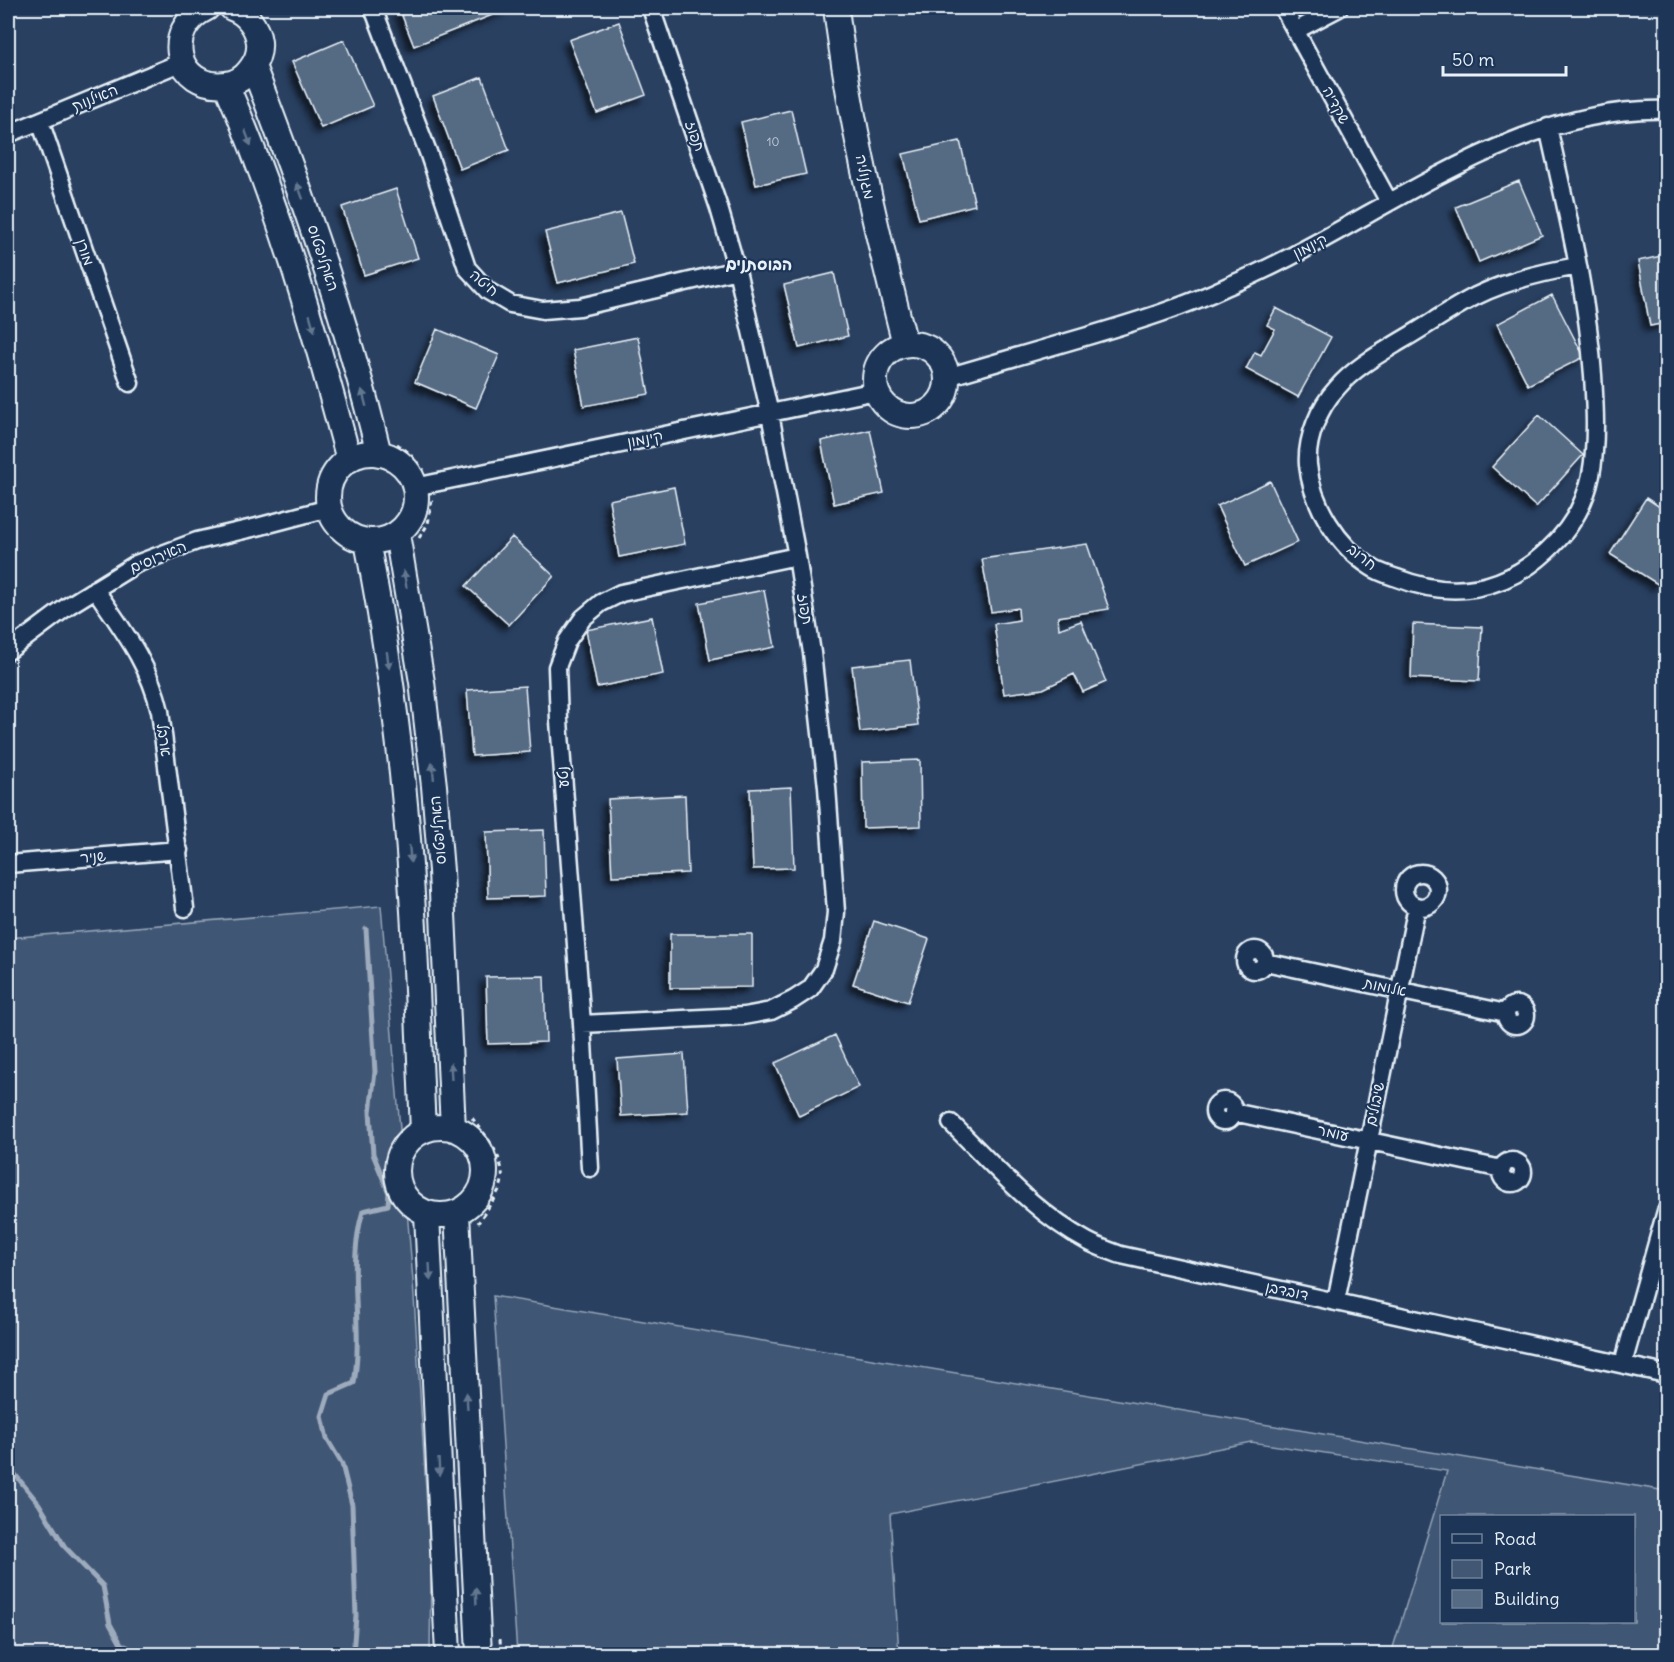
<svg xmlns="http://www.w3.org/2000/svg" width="1674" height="1662" font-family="Delius,'Playpen Sans Hebrew',sans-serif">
  <defs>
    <filter id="shadow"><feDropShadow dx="-5.5" dy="5.5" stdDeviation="3" flood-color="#0009"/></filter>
  </defs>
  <rect width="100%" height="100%" fill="#294061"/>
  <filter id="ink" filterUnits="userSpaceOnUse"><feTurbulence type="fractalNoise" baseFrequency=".0167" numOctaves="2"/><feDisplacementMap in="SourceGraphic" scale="12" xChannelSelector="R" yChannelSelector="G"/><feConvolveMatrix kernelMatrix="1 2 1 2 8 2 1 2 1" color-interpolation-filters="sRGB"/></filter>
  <g filter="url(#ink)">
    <path fill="#415774" stroke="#94a4b6" stroke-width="1.5" fill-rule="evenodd" d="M 381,906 L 413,1281 L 431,1570 L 430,1654 L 8,1654 L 8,938 Z
      M 493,1296 L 1666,1491 L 1666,1654 L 1391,1654 L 1447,1471 L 1251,1442 L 890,1514 L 899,1654 L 517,1654 ZM 1442,1516 L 1634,1516 L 1634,1622 L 1442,1622 Z"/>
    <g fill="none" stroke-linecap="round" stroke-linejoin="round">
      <path stroke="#9dabbd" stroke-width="5" d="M 8,1445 L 9,1467 L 39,1504 L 65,1547 L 103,1586 L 110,1624 L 121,1644 L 141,1654
        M 353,1654 L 356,1616 L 352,1505 L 342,1464 L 327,1439 L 322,1416 L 329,1394 L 354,1383 C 364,1326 346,1267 363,1211 L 388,1205 L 389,1193 L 373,1154 L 370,1112 L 375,1072 L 366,929"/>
    </g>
    <path fill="#556a83" stroke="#e8f1f8" stroke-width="1.5" filter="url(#shadow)" d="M 399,8 L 510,8 L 414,46 Z
      M 619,22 L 646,95 L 597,113 L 569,40 Z
      M 344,40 L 373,106 L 321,128 L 292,62 Z
      M 482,77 L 509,150 L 460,169 L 433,96 Z
      M 791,110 L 806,174 L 756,185 L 741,122 Z
      M 960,141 L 975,205 L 919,219 L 903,154 Z
      M 1519,181 L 1542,235 L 1479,262 L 1456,207 Z
      M 396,189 L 418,258 L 364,275 L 342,207 Z
      M 621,213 L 634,264 L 558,283 L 545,232 Z
      M 1666,255 L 1666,323 L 1650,326 L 1638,261 Z
      M 834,273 L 848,336 L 799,348 L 784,285 Z
      M 1552,295 L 1584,357 L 1528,385 L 1497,324 Z
      M 1276,308 L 1331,337 L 1298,397 L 1246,369 L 1255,352 L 1261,355 L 1275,329 L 1267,325 Z
      M 437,329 L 499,355 L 476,408 L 415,382 Z
      M 638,337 L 649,394 L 584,406 L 573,350 Z
      M 1539,415 L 1583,455 L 1536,507 L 1492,467 Z
      M 870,430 L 884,493 L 834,504 L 821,441 Z
      M 1270,481 L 1298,542 L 1245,566 L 1217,506 Z
      M 674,487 L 685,544 L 619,557 L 609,500 Z
      M 1646,498 L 1666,511 L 1666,574 L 1659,585 L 1610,554 Z
      M 512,537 L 554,576 L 509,625 L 466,586 Z
      M 1087,544 L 1109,609 L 1058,617 L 1059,629 L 1081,621 L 1106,682 L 1083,692 L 1074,674 L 1043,689 L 1004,694 L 994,624 L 1019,620 L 1018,608 L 991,612 L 982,559 Z
      M 764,590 L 775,647 L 710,660 L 699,603 Z
      M 652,617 L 663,674 L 597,687 L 586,630 Z
      M 1413,624 L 1482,627 L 1479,681 L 1411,678 Z
      M 910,660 L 918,725 L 860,732 L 852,666 Z
      M 525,686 L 530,752 L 472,756 L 467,690 Z
      M 920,760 L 921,826 L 863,828 L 862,762 Z
      M 791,787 L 794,868 L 753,869 L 750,789 Z
      M 685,795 L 688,873 L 612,876 L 608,799 Z
      M 544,830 L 546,896 L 488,898 L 486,832 Z
      M 874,921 L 929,939 L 908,1002 L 853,984 Z
      M 670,934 L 752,934 L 752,987 L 670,988 Z
      M 544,976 L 546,1042 L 488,1044 L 486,977 Z
      M 835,1035 L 859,1087 L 799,1116 L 775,1063 Z
      M 684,1054 L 688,1112 L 621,1116 L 617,1059 Z"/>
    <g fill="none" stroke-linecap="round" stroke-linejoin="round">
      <defs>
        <path id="street" d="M 373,8 L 428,152 L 467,268 L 488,291 L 510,304 L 543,310 L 580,307 L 737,270
          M 1283,8 L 1389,202
          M 1295,31 L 1339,8
          M 40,121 L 130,383
          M 1548,127 C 1566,209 1587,291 1593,375 C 1595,408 1597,442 1591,475 C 1585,505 1569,531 1547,551 C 1503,592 1451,599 1397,578 C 1388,575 1378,572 1371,567 C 1338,546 1312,505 1308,465 C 1306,439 1319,407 1337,388 C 1355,367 1381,353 1404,339 C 1428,325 1452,308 1476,296 C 1508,280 1544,272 1578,266
          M 8,134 L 182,62
          M 947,377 C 995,363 1043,349 1091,335 C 1138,321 1184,307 1228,286 C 1259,273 1289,258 1318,242 C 1425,184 1540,106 1666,110
          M 415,487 L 876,391
          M 95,589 C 122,629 149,663 160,711 L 185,908
          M 8,651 L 68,606 L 136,564 L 197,541 L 257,527 L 329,508
          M 8,864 L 179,850
          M1404 890a17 17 0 1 1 34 0a17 17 0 1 1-34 0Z
          M1245 960a10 10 0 1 1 20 0a10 10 0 1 1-20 0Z
          M 1265,962 L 1506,1013
          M1506 1015a10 10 0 1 1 20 0a10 10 0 1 1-20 0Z
          M 582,1024 L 744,1016 L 771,1011 L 793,1000 L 810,989 L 824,969 L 833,941 L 836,912 L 827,787 L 812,653 L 797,556 L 770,414 L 737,270 L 719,208 L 651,8
          M1214 1111a10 10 0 1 1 20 0a10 10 0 1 1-20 0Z
          M 1233,1112 L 1502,1169
          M 951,1123 C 993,1164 1034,1213 1087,1241 C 1098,1247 1110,1251 1121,1255 L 1666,1374
          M1501 1172a11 11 0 1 1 22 0a11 11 0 1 1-22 0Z
          M 590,1168 L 582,1024 L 559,721 L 557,667 L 567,641 L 583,618 L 601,603 L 621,593 L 797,556
          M 1336,1301 L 1417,906
          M 1623,1364 L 1666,1211"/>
        <path id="secondary" d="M 207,8 C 162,29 175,90 226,84 C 235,83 243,79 249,71 C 256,62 260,54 259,42 C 257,26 246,13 232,8
          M 836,8 C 850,121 877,233 905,344
          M 253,66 C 302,193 347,321 379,454
          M 226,84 C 279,206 315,332 349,460
          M875 380a36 36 0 1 1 72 0a36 36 0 1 1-72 0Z
          M328 497a44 44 0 1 1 88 0a44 44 0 1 1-88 0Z
          M 397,534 L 422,682 L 434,786 L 441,871 L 453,1129
          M 367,541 C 383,624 396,709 404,794 C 415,906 418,1019 423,1131
          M397 1171a44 44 0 1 1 88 0a44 44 0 1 1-88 0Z
          M 457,1213 L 479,1654
          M 427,1214 L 448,1654"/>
      </defs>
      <use href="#street" stroke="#e8f1f8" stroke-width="21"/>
      <use href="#secondary" stroke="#e8f1f8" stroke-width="28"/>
      <path stroke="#e8f1f8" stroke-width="3" stroke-dasharray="4.5 4.5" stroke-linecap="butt" d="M 397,444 L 408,452 L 424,470
        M 419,538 L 428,524 L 432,500
        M 472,1118 C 487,1136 511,1166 499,1190 C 493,1201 485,1212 478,1223
        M 500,1639 L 501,1654"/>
      <use href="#street" stroke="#1d3557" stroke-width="16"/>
      <use href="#secondary" stroke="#1d3557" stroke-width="24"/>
    </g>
    <defs><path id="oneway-solid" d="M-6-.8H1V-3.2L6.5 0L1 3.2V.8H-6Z" transform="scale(1.5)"/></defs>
    <g fill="#64778f">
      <use href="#oneway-solid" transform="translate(248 138) rotate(69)"/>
      <use href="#oneway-solid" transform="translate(300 191) rotate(-110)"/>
      <use href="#oneway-solid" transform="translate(312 323) rotate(74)"/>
      <use href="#oneway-solid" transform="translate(364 398) rotate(-105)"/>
      <use href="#oneway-solid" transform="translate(405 579) rotate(-100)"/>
      <use href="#oneway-solid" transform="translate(388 660) rotate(82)"/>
      <use href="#oneway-solid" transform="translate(433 771) rotate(-96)"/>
      <use href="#oneway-solid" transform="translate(410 854) rotate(85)"/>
      <use href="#oneway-solid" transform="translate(451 1071) rotate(-93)"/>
      <use href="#oneway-solid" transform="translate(430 1272) rotate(87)"/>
      <use href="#oneway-solid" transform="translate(467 1401) rotate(-93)"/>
      <use href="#oneway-solid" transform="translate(439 1467) rotate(87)"/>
      <use href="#oneway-solid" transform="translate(476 1596) rotate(-93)"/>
    </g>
  </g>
  <g text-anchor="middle" stroke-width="4.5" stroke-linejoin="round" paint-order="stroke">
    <g font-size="12" fill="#c3cfdb">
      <text x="773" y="146">10</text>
    </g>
    <g font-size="15" fill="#e8f1f8" stroke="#1d3557">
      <text transform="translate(95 98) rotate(-22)" y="5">האילנות</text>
      <text transform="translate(1336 105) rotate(62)" y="5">שקדיה</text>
      <text transform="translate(695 136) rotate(71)" y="5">תפוז</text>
      <text transform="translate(865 177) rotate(79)" y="5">מגנוליה</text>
      <text transform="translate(1310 246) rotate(-27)" y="5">קינמון</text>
      <text transform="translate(85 252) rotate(71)" y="5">מורן</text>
      <text transform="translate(323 258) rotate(72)" y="5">האקליפטוס</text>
      <text transform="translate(484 283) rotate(41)" y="5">חיטה</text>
      <text transform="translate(645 439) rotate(-11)" y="5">קינמון</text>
      <text transform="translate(158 557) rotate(-23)" y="5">האירוסים</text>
      <text transform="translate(1362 557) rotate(38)" y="5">חרוב</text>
      <text transform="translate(805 609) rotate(81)" y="5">תפוז</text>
      <text transform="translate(164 740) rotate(82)" y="5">ארבל</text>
      <text transform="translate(563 777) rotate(-94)" y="5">נטע</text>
      <text transform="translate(438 830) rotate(-95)" y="5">האקליפטוס</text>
      <text transform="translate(93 857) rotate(-5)" y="5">שניר</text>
      <text transform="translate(1385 987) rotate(12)" y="5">אלומות</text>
      <text transform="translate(1375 1104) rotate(-78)" y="5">שיבולים</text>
      <text transform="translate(1333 1133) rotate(12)" y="5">עומר</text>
      <text transform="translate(1287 1291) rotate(12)" y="5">דובדבן</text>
    </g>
    <g font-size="16" font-weight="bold" fill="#e8f1f8" stroke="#1d3557">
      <text x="759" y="270">הבוסתנים</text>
    </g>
  </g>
  <rect width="1674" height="1662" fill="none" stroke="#1d3557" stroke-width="30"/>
  <rect x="15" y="15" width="1644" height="1632" fill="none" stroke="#e8f1f8" stroke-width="2" filter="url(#ink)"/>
  <rect x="1440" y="1515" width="195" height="108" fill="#1d3557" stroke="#6e8097" stroke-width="1.5"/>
  <rect x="1452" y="1534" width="30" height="9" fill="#1d3557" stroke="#6e8097" stroke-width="1.5"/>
  <text x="1494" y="1545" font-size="18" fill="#e8f1f8">Road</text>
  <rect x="1452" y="1560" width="30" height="18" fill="#415774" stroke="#6e8097" stroke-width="1.5"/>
  <text x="1494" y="1575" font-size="18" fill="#e8f1f8">Park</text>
  <rect x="1452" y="1590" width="30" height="18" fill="#556a83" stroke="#6e8097" stroke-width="1.5"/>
  <text x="1494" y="1605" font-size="18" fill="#e8f1f8">Building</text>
  <path d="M1443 66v9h123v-9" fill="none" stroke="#e8f1f8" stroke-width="3"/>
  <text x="1452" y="66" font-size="18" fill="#e8f1f8" stroke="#1d3557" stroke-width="4.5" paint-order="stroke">50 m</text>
</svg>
